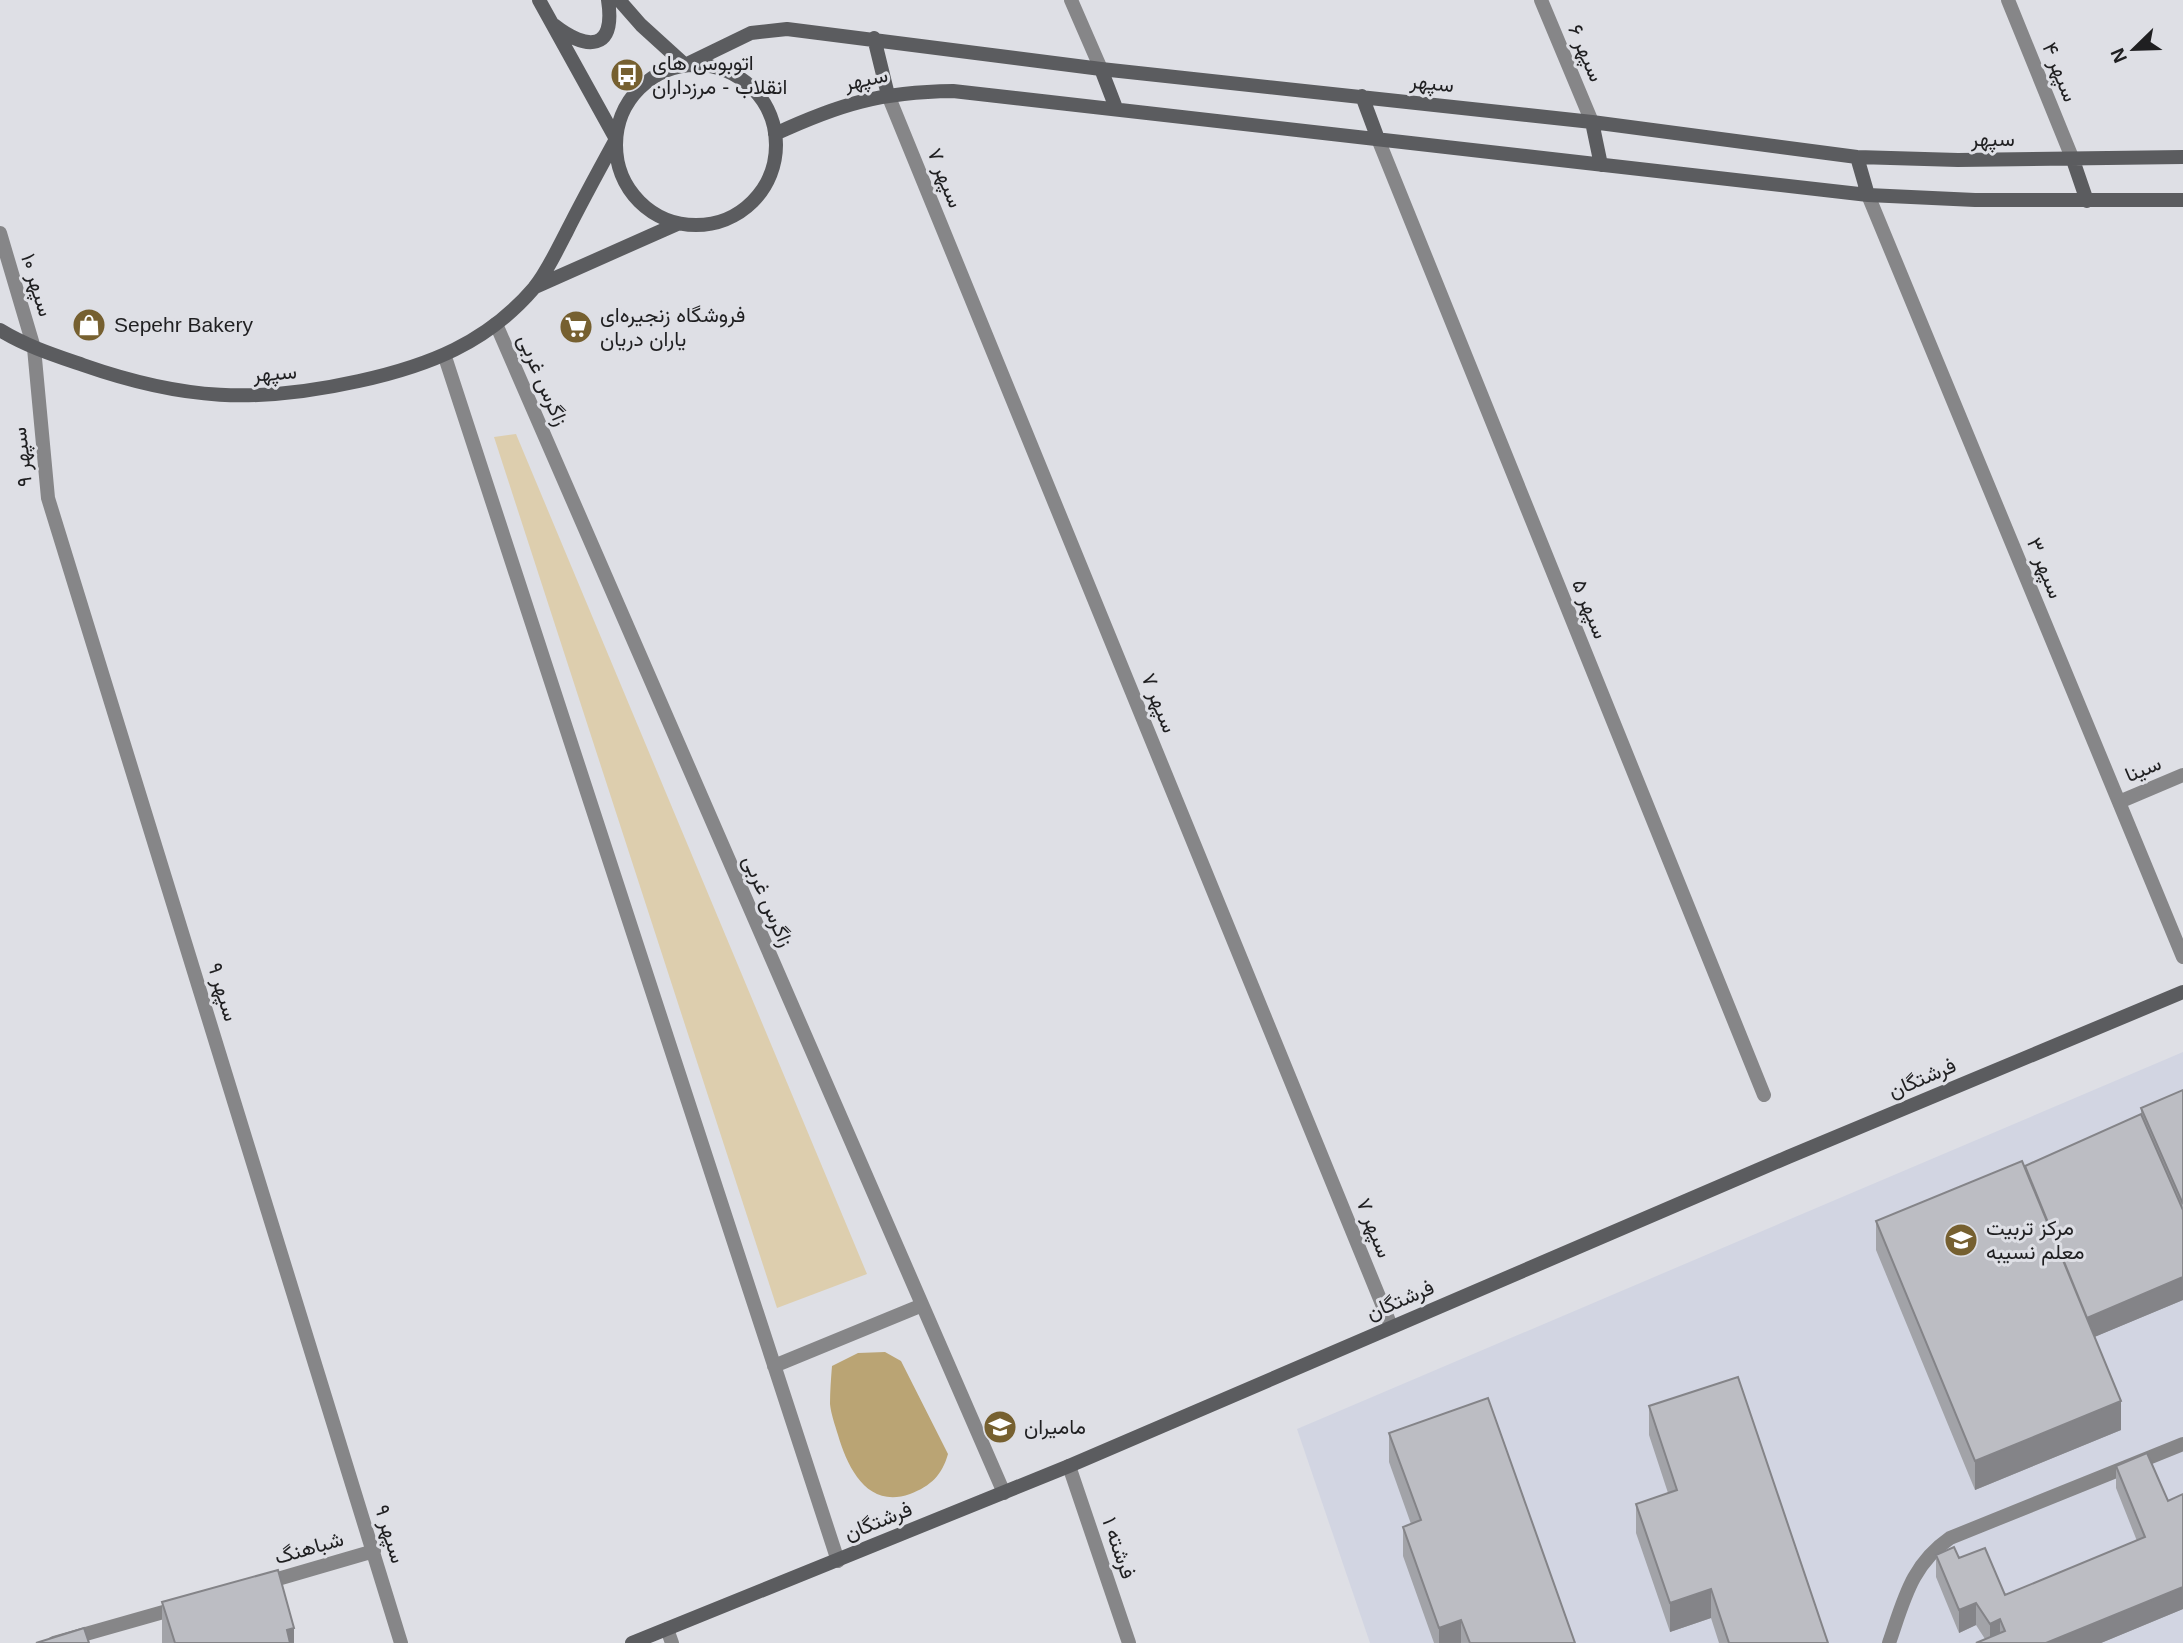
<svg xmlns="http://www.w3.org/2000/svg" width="2183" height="1643" font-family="Arial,Vazirmatn,sans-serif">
  <rect width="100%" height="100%" fill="#dedfe5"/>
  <path fill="#d2d5e2" d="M 2183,1052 L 2183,1643 L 1370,1643 L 1297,1429 Z"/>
  <path fill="#ddceae" d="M 516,434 L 867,1274 L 777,1308 L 494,437 Z"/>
  <path fill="#baa474" d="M 885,1352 L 901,1361 L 948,1454 C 942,1475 931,1486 910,1494 C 868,1509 848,1469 838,1435 C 835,1425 831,1414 830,1404 C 830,1391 831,1378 832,1366 L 858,1353 Z"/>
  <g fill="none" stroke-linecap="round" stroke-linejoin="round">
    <path stroke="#868688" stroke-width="14" d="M 1889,1643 C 1904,1600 1911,1565 1950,1538 L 2183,1444"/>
    <path stroke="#868688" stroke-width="14" d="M 1071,0 L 1101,69
      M 1541,0 L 1592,122
      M 2008,0 L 2073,160
      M 888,95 L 1391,1326
      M 1378,139 L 1764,1095
      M 1868,195 L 2183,957
      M 0,233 L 34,348 L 48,498 L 401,1643
      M 496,324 L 1004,1493
      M 445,357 L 838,1561
      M 2119,802 L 2183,775
      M 774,1366 L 920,1306
      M 1069,1466 L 1129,1643
      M 264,1583 L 374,1551
      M 667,1629 L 672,1643
      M 54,1643 L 181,1607"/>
    <path stroke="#5b5c5f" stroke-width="14" d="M 619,0 L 641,25 L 685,65 L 751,33 L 787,29 L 1101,69 L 1592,122 L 1857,157 L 1958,160 L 2183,157
      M 554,25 C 587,51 616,51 608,0
      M 874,38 L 888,95
      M616 145a80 80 0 1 1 160 0a80 80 0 1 1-160 0Z
      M 1101,69 L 1116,108
      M 1362,96 L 1378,139
      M 1592,122 L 1601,165
      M 775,134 C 840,104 880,92 953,91 L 1868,195 L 1975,200 L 2183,200
      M 1857,157 L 1868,195
      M 2073,160 L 2087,201
      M 535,287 L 677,224
      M 0,330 C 26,346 54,355 83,365 C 183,400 256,404 359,381 C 428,366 487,343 534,288 C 547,272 557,250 566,233 C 582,201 599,170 616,139 L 539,0
      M 632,1643 L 1069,1466 L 1788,1157 L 2183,992"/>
  </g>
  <path fill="#a2a3a8" d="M 2183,1090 L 2183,1300 L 2094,1337 L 2121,1430 L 1975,1490 L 1876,1250 L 1876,1221 L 2025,1166 L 2141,1114 L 2141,1108 Z
    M 1649,1406 L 1828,1643 L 1719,1643 L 1711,1618 L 1670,1632 L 1636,1533 L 1636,1504 L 1668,1493 L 1649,1435 Z
    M 1389,1433 L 1575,1643 L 1434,1643 L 1403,1556 L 1403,1527 L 1411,1524 L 1389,1462 Z
    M 2116,1466 L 2168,1501 L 2183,1494 L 2183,1609 L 2101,1643 L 1976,1643 L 1985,1639 L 1976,1625 L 1959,1633 L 1936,1577 L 1936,1555 L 1959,1558 L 2005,1595 L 2137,1541 L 2116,1488 Z
    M 162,1602 L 294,1643 L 162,1643 Z"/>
  <path fill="#848488" d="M 2183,1277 L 2183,1300 L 2085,1341 L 2085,1318 Z
    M 2121,1401 L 2121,1430 L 1975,1490 L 1975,1461 Z
    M 2183,1587 L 2183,1609 L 2101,1643 L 2046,1643 Z
    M 1711,1589 L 1711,1618 L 1670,1632 L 1670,1603 Z
    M 1976,1603 L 1976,1625 L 1959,1633 L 1959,1610 Z
    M 2000,1619 L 2000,1642 L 1990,1643 L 1990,1624 Z
    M 1461,1620 L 1461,1643 L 1439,1643 L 1439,1628 Z
    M 294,1628 L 294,1643 L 287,1643 L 287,1630 Z"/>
  <path fill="#bcbdc3" stroke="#848488" stroke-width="2" d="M 2183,1090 L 2183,1204 L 2141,1108 Z
    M 2141,1114 L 2183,1210 L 2183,1277 L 2087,1318 L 2025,1166 Z
    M 2022,1161 L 2121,1401 L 1975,1461 L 1876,1221 Z
    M 1738,1377 L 1828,1643 L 1729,1643 L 1711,1589 L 1670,1603 L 1636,1504 L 1677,1490 L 1649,1406 Z
    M 1488,1398 L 1575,1643 L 1470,1643 L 1461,1620 L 1439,1628 L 1403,1527 L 1421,1520 L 1389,1433 Z
    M 2147,1453 L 2168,1501 L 2183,1494 L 2183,1587 L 2046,1643 L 1976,1643 L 2005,1631 L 2000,1619 L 1990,1624 L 1976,1603 L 1959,1610 L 1936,1555 L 1954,1547 L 1959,1558 L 1985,1548 L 2005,1595 L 2145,1537 L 2116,1466 Z
    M 278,1570 L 294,1628 L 287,1630 L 290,1643 L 175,1643 L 162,1602 Z
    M 84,1628 L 89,1643 L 36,1643 Z"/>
  <defs>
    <symbol id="bus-disc" viewBox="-11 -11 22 22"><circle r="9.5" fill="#766030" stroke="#dedfe5"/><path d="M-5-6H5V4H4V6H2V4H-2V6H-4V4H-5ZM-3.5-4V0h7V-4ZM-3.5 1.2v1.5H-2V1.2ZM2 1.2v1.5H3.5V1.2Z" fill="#fff"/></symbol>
    <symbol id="shop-disc" viewBox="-11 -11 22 22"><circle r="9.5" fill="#766030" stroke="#dedfe5"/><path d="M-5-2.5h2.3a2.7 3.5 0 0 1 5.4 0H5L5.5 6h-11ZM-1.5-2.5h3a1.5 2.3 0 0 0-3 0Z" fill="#fff"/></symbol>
    <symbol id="supermarket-disc" viewBox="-11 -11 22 22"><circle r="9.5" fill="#766030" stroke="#dedfe5"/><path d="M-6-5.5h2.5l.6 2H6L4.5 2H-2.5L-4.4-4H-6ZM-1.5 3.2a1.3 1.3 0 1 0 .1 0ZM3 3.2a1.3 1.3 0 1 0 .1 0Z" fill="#fff"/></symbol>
    <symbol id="university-disc" viewBox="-11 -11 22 22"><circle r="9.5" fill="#766030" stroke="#dedfe5"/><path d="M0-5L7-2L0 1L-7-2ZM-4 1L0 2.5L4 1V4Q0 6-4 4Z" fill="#fff"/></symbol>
  </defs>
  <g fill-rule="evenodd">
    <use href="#bus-disc" x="608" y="56" width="38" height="38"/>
    <use href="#shop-disc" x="70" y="306" width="38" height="38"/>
    <use href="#supermarket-disc" x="557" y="308" width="38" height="38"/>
    <use href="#university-disc" x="1942" y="1221" width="38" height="38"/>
    <use href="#university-disc" x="981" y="1408" width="38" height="38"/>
  </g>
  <g text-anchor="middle" stroke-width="6" stroke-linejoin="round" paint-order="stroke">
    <g font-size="21" fill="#1f1f21" stroke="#dedfe5">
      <text transform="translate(1586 53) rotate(67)" y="7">سپهر ۶</text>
      <text transform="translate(2060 72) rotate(68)" y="7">سپهر ۴</text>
      <text transform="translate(866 79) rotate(-12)" y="7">سپهر</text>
      <text transform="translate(1432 83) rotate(6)" y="7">سپهر</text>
      <text x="1993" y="146">سپهر</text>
      <text transform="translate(945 178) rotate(68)" y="7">سپهر ۷</text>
      <text transform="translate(37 285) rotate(73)" y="7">سپهر ۱۰</text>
      <text transform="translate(275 373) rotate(-4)" y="7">سپهر</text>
      <text transform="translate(543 380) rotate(67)" y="7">زاگرس غربی</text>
      <text transform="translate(22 457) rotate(-96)" y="7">سپهر ۹</text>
      <text transform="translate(2045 568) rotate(68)" y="7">سپهر ۳</text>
      <text transform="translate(1590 609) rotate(68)" y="7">سپهر ۵</text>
      <text transform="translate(1159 703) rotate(68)" y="7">سپهر ۷</text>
      <text transform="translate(2143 769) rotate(-23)" y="7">سینا</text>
      <text transform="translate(768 901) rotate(67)" y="7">زاگرس غربی</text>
      <text transform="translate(223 992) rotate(73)" y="7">سپهر ۹</text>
      <text transform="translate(1922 1078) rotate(-23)" y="7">فرشتگان</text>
      <text transform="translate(1374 1228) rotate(68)" y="7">سپهر ۷</text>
      <text transform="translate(1400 1300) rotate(-23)" y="7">فرشتگان</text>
      <text transform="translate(878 1521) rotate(-22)" y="7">فرشتگان</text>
      <text transform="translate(390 1534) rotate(73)" y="7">سپهر ۹</text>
      <text transform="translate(309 1548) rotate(-16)" y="7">شباهنگ</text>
      <text transform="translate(1119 1548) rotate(71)" y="7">فرشته ۱</text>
    </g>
    <g font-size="21" fill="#1f1f21" stroke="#dedfe5" text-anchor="start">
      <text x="652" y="70">اتوبوس های<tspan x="652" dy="24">انقلاب - مرزداران</tspan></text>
      <text x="600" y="322">فروشگاه زنجیره‌ای<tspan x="600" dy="24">یاران دریان</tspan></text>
      <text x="114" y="332">Sepehr Bakery</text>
      <text x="1986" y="1235">مرکز تربیت<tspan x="1986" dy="24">معلم نسیبه</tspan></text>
      <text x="1024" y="1434">مامیران</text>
    </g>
  </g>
  <g transform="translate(2134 49) rotate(247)" stroke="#dedfe5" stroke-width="5" paint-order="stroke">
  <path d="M0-5L12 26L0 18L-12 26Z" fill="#1f1f21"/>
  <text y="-10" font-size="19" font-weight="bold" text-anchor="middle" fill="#1f1f21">N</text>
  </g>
</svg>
